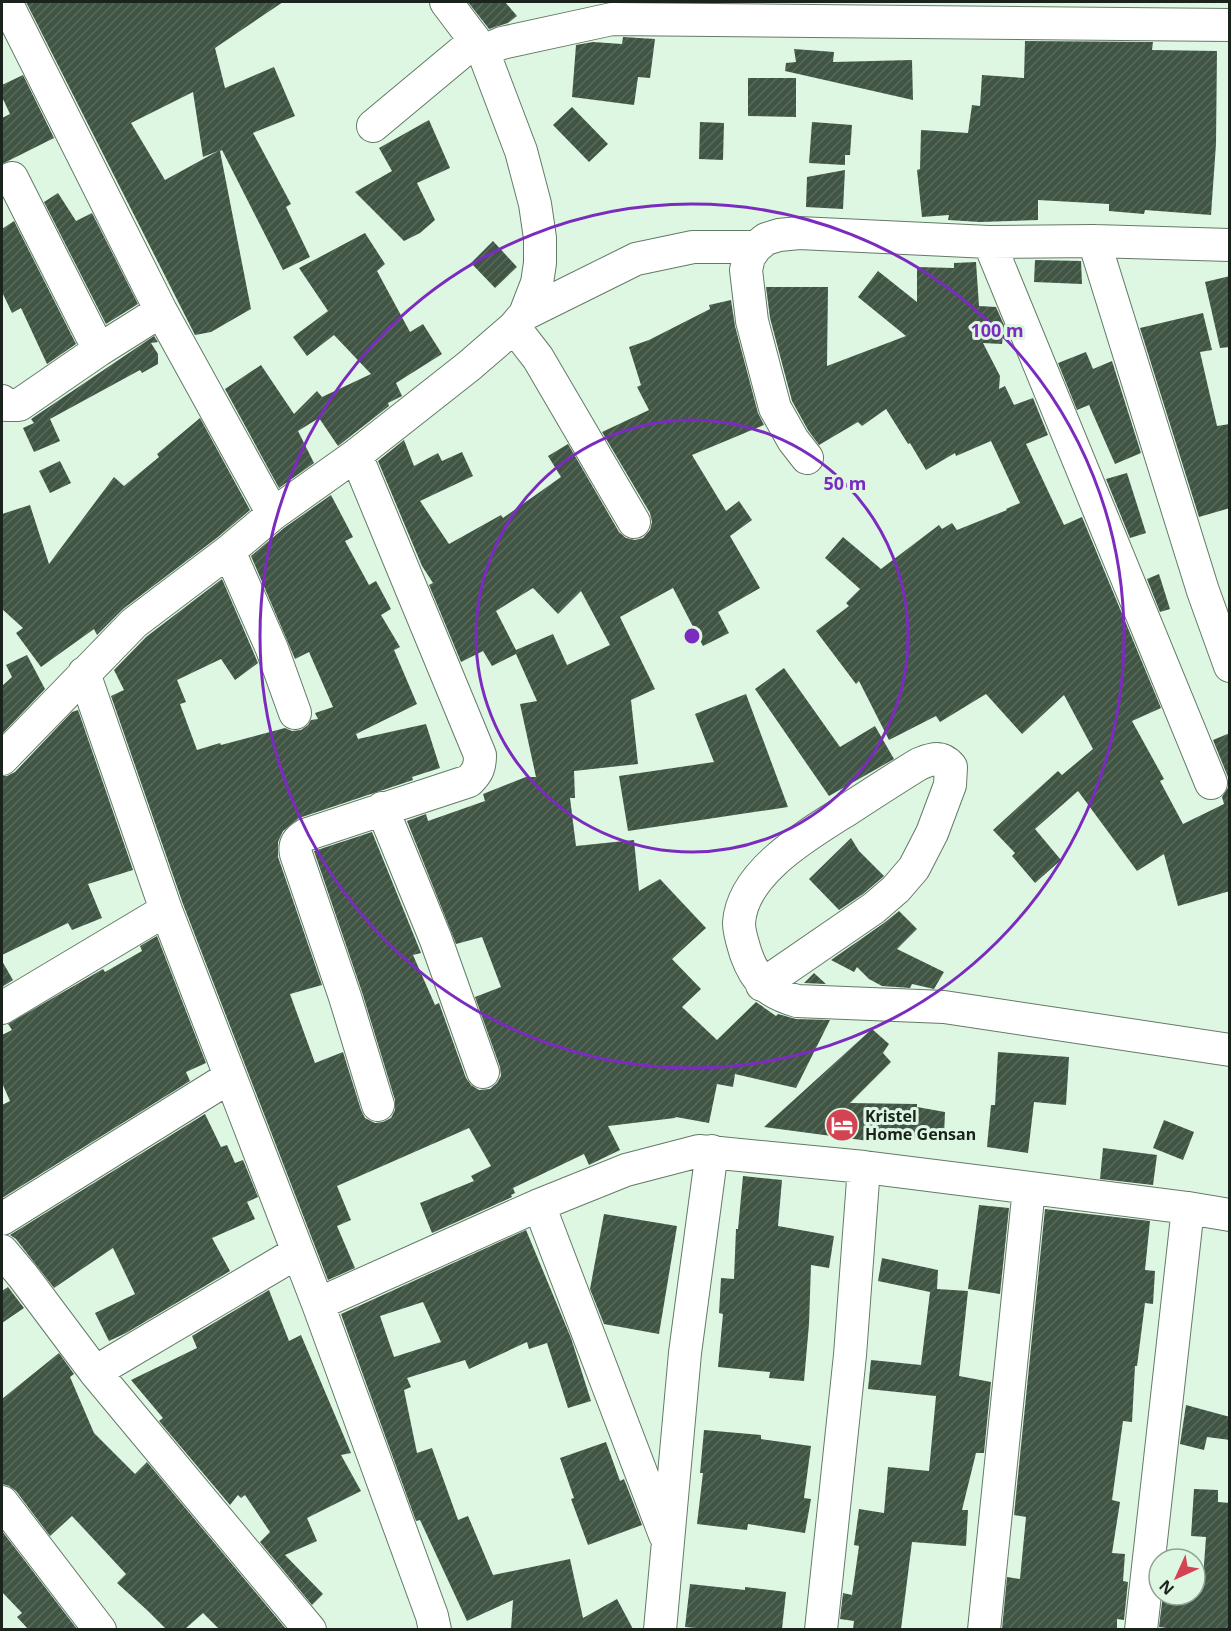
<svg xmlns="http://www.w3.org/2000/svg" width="1231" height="1631" font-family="'Noto Sans',sans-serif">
  <defs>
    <pattern id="building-hatch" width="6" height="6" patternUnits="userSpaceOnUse" patternTransform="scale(1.5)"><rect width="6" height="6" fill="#415544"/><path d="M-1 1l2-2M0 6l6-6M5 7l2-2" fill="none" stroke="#596a5c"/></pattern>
  </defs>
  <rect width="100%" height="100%" fill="#def7e2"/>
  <path fill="url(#building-hatch)" fill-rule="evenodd" d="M 26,2 L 283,2 L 215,48 L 225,88 L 274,67 L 295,116 L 253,133 L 291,204 L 286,207 L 310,257 L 283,270 L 222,150 L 220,151 L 251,309 L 211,332 L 195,335 ZM 193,92 L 203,157 L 218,151 L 165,180 L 131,123 Z
    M 468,2 L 505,2 L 517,16 L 508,23 L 489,29 Z
    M 623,37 L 655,39 L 650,78 L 638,77 L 634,105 L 572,97 L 576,45 L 593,42 L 622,44 Z
    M 1025,41 L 1153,42 L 1152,50 L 1217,51 L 1216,144 L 1211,215 L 1145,210 L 1144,214 L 1109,211 L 1109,204 L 1038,200 L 1038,220 L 980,222 L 948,220 L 949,215 L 922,217 L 917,170 L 920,169 L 921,130 L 968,133 L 972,105 L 980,106 L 982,75 L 1024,78 Z
    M 794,49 L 834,52 L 833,62 L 912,60 L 913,100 L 785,71 L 786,63 L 796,62 Z
    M 23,75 L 54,138 L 2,164 L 2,118 L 10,114 L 2,97 L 2,85 Z
    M 748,78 L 796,78 L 796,117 L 748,116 Z
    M 572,107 L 608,144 L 589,162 L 553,125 Z
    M 429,120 L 450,168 L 417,183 L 435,220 L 420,233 L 404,241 L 355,192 L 392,171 L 379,148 Z
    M 700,122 L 724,123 L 723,160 L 699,159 Z
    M 812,122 L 852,125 L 850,155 L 845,155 L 845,165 L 809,163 Z
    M 845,170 L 843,209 L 806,207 L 807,177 Z
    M 58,193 L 76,221 L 92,213 L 138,304 L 106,324 L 44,202 Z
    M 14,221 L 76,344 L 47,364 L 21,308 L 12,313 L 2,292 L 2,229 Z
    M 365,233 L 385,264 L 377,271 L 410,332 L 423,324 L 442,354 L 396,383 L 402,396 L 388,403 L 389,406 L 338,446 L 319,418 L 298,431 L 314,463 L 279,488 L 225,389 L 261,365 L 294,414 L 317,391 L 322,397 L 371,374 L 334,335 L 307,356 L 293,337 L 328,311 L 299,268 Z
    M 493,241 L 517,267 L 495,288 L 471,263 Z
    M 1035,260 L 1081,261 L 1082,284 L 1034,282 Z
    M 976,262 L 979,306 L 996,307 L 1004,325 L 1002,344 L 983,343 L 1000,376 L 999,389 L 1005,386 L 1014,405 L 1033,398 L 1048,435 L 1026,444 L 1064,525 L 1082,517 L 1161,708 L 1132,721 L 1164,779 L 1160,781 L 1183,824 L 1224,804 L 1222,797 L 1229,786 L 1228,777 L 1213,740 L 1230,733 L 1230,891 L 1178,906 L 1164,854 L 1137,871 L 1078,791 L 1035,829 L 1061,860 L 1035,883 L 1012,856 L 1015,853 L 993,830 L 1058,771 L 1062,775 L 1093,749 L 1064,695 L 1022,734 L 986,694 L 940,722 L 936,716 L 889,740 L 859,681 L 856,684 L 816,631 L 849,606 L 846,603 L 860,589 L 825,558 L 843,537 L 881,569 L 939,525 L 942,529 L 952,523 L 957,530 L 1007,510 L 1006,509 L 1020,503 L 991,441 L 956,456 L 955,453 L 926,470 L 910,443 L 908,444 L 886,409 L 862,426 L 858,422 L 819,445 L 808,430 L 792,401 L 770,318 L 766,287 L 828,287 L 827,366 L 906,336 L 858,297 L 878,271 L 917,302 L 917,267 L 954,268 L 954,263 Z
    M 1230,276 L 1230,347 L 1220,348 L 1205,282 Z
    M 731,300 L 735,326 L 758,413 L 764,425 L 692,455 L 726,511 L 739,501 L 752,520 L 730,536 L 760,588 L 718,612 L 729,633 L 703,646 L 673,588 L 620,617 L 655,689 L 631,700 L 638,764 L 574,771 L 575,798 L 570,798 L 576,846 L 634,840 L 639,891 L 660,879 L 706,928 L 672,959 L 701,989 L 682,1007 L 717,1040 L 756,1002 L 776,1016 L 778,1014 L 796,1019 L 830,1020 L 796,1088 L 735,1074 L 733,1087 L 717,1084 L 709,1123 L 676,1117 L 675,1118 L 608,1126 L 620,1150 L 589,1165 L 584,1154 L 513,1188 L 515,1193 L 511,1195 L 512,1197 L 432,1233 L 420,1203 L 474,1181 L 471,1176 L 491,1166 L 469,1128 L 337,1186 L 351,1220 L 337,1226 L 355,1268 L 328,1280 L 183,904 L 111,696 L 124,690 L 114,670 L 146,637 L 222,579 L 258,663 L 235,680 L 221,659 L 177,680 L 186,702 L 180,704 L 197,750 L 220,743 L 221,745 L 285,728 L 292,731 L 301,730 L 308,725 L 311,720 L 318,719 L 315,713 L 333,707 L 309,652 L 295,659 L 251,556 L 284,528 L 331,495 L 353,537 L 345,541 L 369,585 L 376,581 L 391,609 L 381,615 L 400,647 L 394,650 L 417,704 L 356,734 L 358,739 L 426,724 L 440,768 L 412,777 L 413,780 L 299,818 L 283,831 L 278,842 L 278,857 L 322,985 L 290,994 L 315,1063 L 343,1052 L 361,1110 L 365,1118 L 375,1123 L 383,1122 L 391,1118 L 395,1110 L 395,1100 L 362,992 L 314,851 L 372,832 L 421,953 L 413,955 L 435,1005 L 439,1003 L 466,1078 L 471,1085 L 479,1090 L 490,1089 L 497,1083 L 501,1076 L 500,1067 L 475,997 L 501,987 L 482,937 L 456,944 L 407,821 L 426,814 L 428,821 L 485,801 L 483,794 L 526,777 L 536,777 L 520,704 L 537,701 L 516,654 L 492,666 L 483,651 L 461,662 L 429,585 L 433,583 L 422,566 L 378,461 L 404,440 L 414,466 L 438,453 L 442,461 L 462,452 L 473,476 L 420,501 L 449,544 L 501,515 L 503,518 L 561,477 L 548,456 L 568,444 L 619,532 L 626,538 L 635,540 L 643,538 L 650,530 L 652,522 L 650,513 L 602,432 L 649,410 L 637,387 L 641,385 L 629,347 L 649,340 L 710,309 L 709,305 ZM 533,588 L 558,614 L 581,591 L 610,645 L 567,665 L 553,634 L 516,650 L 496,611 Z
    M 1203,313 L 1212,350 L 1200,352 L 1217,426 L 1230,424 L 1230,508 L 1199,517 L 1140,328 Z
    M 154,336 L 158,342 L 151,343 L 158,354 L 158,364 L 142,373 L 140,370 L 50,419 L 60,441 L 34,452 L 23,428 L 34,423 L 31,419 Z
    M 1086,352 L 1093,369 L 1112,361 L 1141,453 L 1115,464 L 1089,405 L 1077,410 L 1058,363 Z
    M 200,418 L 250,510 L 218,537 L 123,609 L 97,635 L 94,629 L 41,667 L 16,633 L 23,628 L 2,609 L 2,514 L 30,505 L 49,564 L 114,477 L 124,486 L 159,457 L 157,454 Z
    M 60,461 L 71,483 L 50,493 L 39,471 Z
    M 1127,473 L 1146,533 L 1130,538 L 1106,479 Z
    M 1159,574 L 1170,609 L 1160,612 L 1147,579 Z
    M 27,655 L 45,689 L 2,734 L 2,686 L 12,677 L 6,665 Z
    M 784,668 L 840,747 L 875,726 L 894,759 L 829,796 L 755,689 Z
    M 746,694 L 788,807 L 628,831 L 619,776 L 714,762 L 695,714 Z
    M 78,710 L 133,870 L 88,884 L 102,918 L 72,930 L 68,923 L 2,955 L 2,776 L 7,776 L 15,772 L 72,712 Z
    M 851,838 L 859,851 L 884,876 L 863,894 L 839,910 L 809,879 Z
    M 899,911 L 917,929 L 897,949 L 944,972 L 934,989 L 912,984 L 910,988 L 882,986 L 869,979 L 857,967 L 854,972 L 831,960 L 884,923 Z
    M 157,936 L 206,1063 L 186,1072 L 190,1081 L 2,1198 L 2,1105 L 10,1101 L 2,1083 L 2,1035 L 12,1030 L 8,1024 L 103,969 L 105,972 L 142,951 L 140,946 Z
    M 2,961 L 13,980 L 2,987 Z
    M 814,973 L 826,984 L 804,983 Z
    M 872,1029 L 889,1044 L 883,1053 L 891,1062 L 850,1103 L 917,1104 L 917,1107 L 945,1112 L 944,1136 L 915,1133 L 914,1139 L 870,1136 L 869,1141 L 764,1127 Z
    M 998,1052 L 1069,1057 L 1066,1105 L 1034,1102 L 1028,1153 L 987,1147 L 991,1105 L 995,1105 Z
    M 205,1114 L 221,1147 L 227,1145 L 235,1163 L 243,1160 L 258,1197 L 247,1202 L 255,1219 L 212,1238 L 230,1271 L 126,1333 L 109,1341 L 95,1313 L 135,1294 L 113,1248 L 54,1288 L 16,1239 L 10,1235 Z
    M 1164,1120 L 1194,1132 L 1183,1160 L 1153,1148 Z
    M 1103,1148 L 1157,1155 L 1153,1185 L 1100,1179 Z
    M 743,1176 L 782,1180 L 778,1226 L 834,1236 L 829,1268 L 811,1265 L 809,1324 L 804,1381 L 769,1378 L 770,1372 L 718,1367 L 723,1314 L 719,1313 L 721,1278 L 734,1279 L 736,1229 L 738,1229 Z
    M 979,1205 L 1009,1208 L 1000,1294 L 968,1289 Z
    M 1045,1209 L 1150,1221 L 1145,1270 L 1155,1271 L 1153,1304 L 1145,1303 L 1137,1366 L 1135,1366 L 1132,1422 L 1123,1421 L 1112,1500 L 1120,1502 L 1112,1553 L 1125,1554 L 1123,1581 L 1128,1582 L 1124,1620 L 1117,1619 L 1117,1629 L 1002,1629 L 1007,1577 L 1020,1579 L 1026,1517 L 1014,1515 Z
    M 604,1214 L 677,1226 L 659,1334 L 604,1324 L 590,1289 Z
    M 526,1230 L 571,1338 L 591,1401 L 568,1408 L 547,1343 L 529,1349 L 527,1342 L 469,1369 L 465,1360 L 407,1378 L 411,1387 L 404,1390 L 417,1453 L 432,1448 L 458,1520 L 468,1516 L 493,1575 L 570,1559 L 583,1618 L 617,1599 L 633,1629 L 511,1629 L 513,1600 L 467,1621 L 420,1520 L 416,1521 L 341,1314 ZM 423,1302 L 441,1342 L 394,1357 L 380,1316 Z
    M 882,1258 L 938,1270 L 937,1289 L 968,1291 L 959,1376 L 991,1382 L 984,1453 L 976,1453 L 962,1510 L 968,1510 L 966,1546 L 912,1542 L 901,1629 L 853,1629 L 854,1621 L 840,1619 L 843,1593 L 852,1595 L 859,1546 L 854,1545 L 859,1509 L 884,1513 L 888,1467 L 929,1471 L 936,1396 L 868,1389 L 871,1360 L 921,1365 L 930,1292 L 878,1281 Z
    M 8,1287 L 24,1308 L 2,1323 L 2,1291 Z
    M 269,1290 L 289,1341 L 301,1335 L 351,1453 L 341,1455 L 361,1491 L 307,1518 L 317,1541 L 285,1555 L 323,1594 L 312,1605 L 260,1542 L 270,1532 L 245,1495 L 241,1498 L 238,1495 L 230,1505 L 159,1421 L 163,1418 L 131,1380 L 197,1348 L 192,1336 Z
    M 59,1353 L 74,1374 L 70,1377 L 94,1433 L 135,1474 L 147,1462 L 286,1629 L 219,1629 L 203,1613 L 185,1629 L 166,1629 L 148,1611 L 117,1583 L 126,1574 L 72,1516 L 50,1536 L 16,1491 L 9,1486 L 2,1484 L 2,1399 Z
    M 1186,1405 L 1230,1417 L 1230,1440 L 1207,1437 L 1204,1450 L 1180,1444 Z
    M 704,1430 L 761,1435 L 761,1439 L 811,1446 L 804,1498 L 811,1499 L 805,1533 L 748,1524 L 747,1530 L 697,1524 L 703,1473 L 700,1473 Z
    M 606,1442 L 620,1481 L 624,1479 L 642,1525 L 588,1545 L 571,1499 L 574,1498 L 560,1458 Z
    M 1194,1489 L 1218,1490 L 1218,1502 L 1230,1503 L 1230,1629 L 1174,1629 L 1159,1627 L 1163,1595 L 1197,1595 L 1198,1591 L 1202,1592 L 1206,1537 L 1191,1536 Z
    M 2,1531 L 77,1629 L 28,1629 L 17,1617 L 22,1613 L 2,1592 Z
    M 690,1584 L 745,1590 L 745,1587 L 786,1592 L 782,1629 L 707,1629 L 685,1627 Z"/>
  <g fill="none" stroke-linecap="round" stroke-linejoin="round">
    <defs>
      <path id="street" d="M 6,2 L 161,311 L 273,514
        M 483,51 L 502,43 L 612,19 L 1230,25
        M 373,126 L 475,41
        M 12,178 L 99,350
        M 1094,241 L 1203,591 L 1230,666
        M 989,242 L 1211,783
        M 525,314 L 636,259 L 693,247 L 756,247
        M 514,327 L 538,358 L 634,522
        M 2,401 L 6,405 L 19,405 L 99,350 L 161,311
        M 356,455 L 480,755 C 480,767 478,772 469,781 L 305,835 C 297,840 294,845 296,854 L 345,997 L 378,1105
        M 807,458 L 793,440 L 775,408 L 752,321 L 746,270 L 749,257 L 756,247 L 766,239 L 779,235 L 799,233 L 989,242 L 1094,241 L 1230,245
        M 229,551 L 272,649 L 295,713
        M 84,673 L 166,910 L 318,1304 L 432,1616 L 435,1630
        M 2,759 L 134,623 L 229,551 L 273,514 L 356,455 L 469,366 L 514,327 L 525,314 L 537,283 L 540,263 L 540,238 L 535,204 L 521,151 L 483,51 L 446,2
        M 382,808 L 436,940 L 483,1072
        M 762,985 L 874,908 L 896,889 L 914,868 L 932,833 L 950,785 L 951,767 C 941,755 932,759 919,764 C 896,778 873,793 850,808 C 811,833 742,871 739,923 C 739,933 743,944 746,954 C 756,982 769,993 797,1001 L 944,1007 L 1230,1050
        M 2,1008 L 166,910
        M 539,1205 L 665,1535
        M 2,1219 L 230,1077
        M 2,1251 L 23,1276 L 95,1372 L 310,1630
        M 318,1304 L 539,1205 L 626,1170 L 699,1151 L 864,1167 L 1188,1208 L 1230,1215
        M 95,1372 L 298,1252
        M 2,1502 L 100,1630
        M 660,1630 L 685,1353 L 712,1151
        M 821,1630 L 850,1355 L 864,1167
        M 984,1630 L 1029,1188
        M 1141,1630 L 1188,1208"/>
    </defs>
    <use href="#street" stroke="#647a67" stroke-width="34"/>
    <use href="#street" stroke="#fff" stroke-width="32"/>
  </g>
  <g fill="none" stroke="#7b2cbf" stroke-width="3">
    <circle cx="692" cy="636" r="216"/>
    <circle cx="692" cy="636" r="432"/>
  </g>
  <defs>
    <symbol id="hotel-disc" viewBox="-11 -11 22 22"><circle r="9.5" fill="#d34351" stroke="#def7e2"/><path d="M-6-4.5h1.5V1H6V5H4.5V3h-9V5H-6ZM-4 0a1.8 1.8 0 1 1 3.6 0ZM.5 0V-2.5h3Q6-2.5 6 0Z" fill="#fff"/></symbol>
  </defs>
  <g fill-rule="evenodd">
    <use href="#hotel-disc" x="823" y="1106" width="38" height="38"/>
  </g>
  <g text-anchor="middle" stroke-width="6" stroke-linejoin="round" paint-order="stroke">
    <g font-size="16" font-weight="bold" fill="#1b241c" stroke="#def7e2" text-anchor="start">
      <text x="865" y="1122">Kristel<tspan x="865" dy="18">Home Gensan</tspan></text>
    </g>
  </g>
  <circle cx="692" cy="636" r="9" fill="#7b2cbf" stroke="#def7e2" stroke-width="3"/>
  <g font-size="18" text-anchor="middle" font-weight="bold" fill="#7b2cbf" stroke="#def7e2" stroke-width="6" stroke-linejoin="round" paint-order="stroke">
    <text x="997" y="337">100 m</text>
    <text x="845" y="490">50 m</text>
  </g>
  <rect width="1231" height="1631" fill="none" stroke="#1b241c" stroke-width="6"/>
  <g transform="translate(1177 1577) rotate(225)"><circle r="28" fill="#def7e2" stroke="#90a393" stroke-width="1.5"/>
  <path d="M0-4.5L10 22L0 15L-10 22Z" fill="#d34351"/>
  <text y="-9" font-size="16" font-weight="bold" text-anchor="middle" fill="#1b241c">N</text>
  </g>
</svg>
